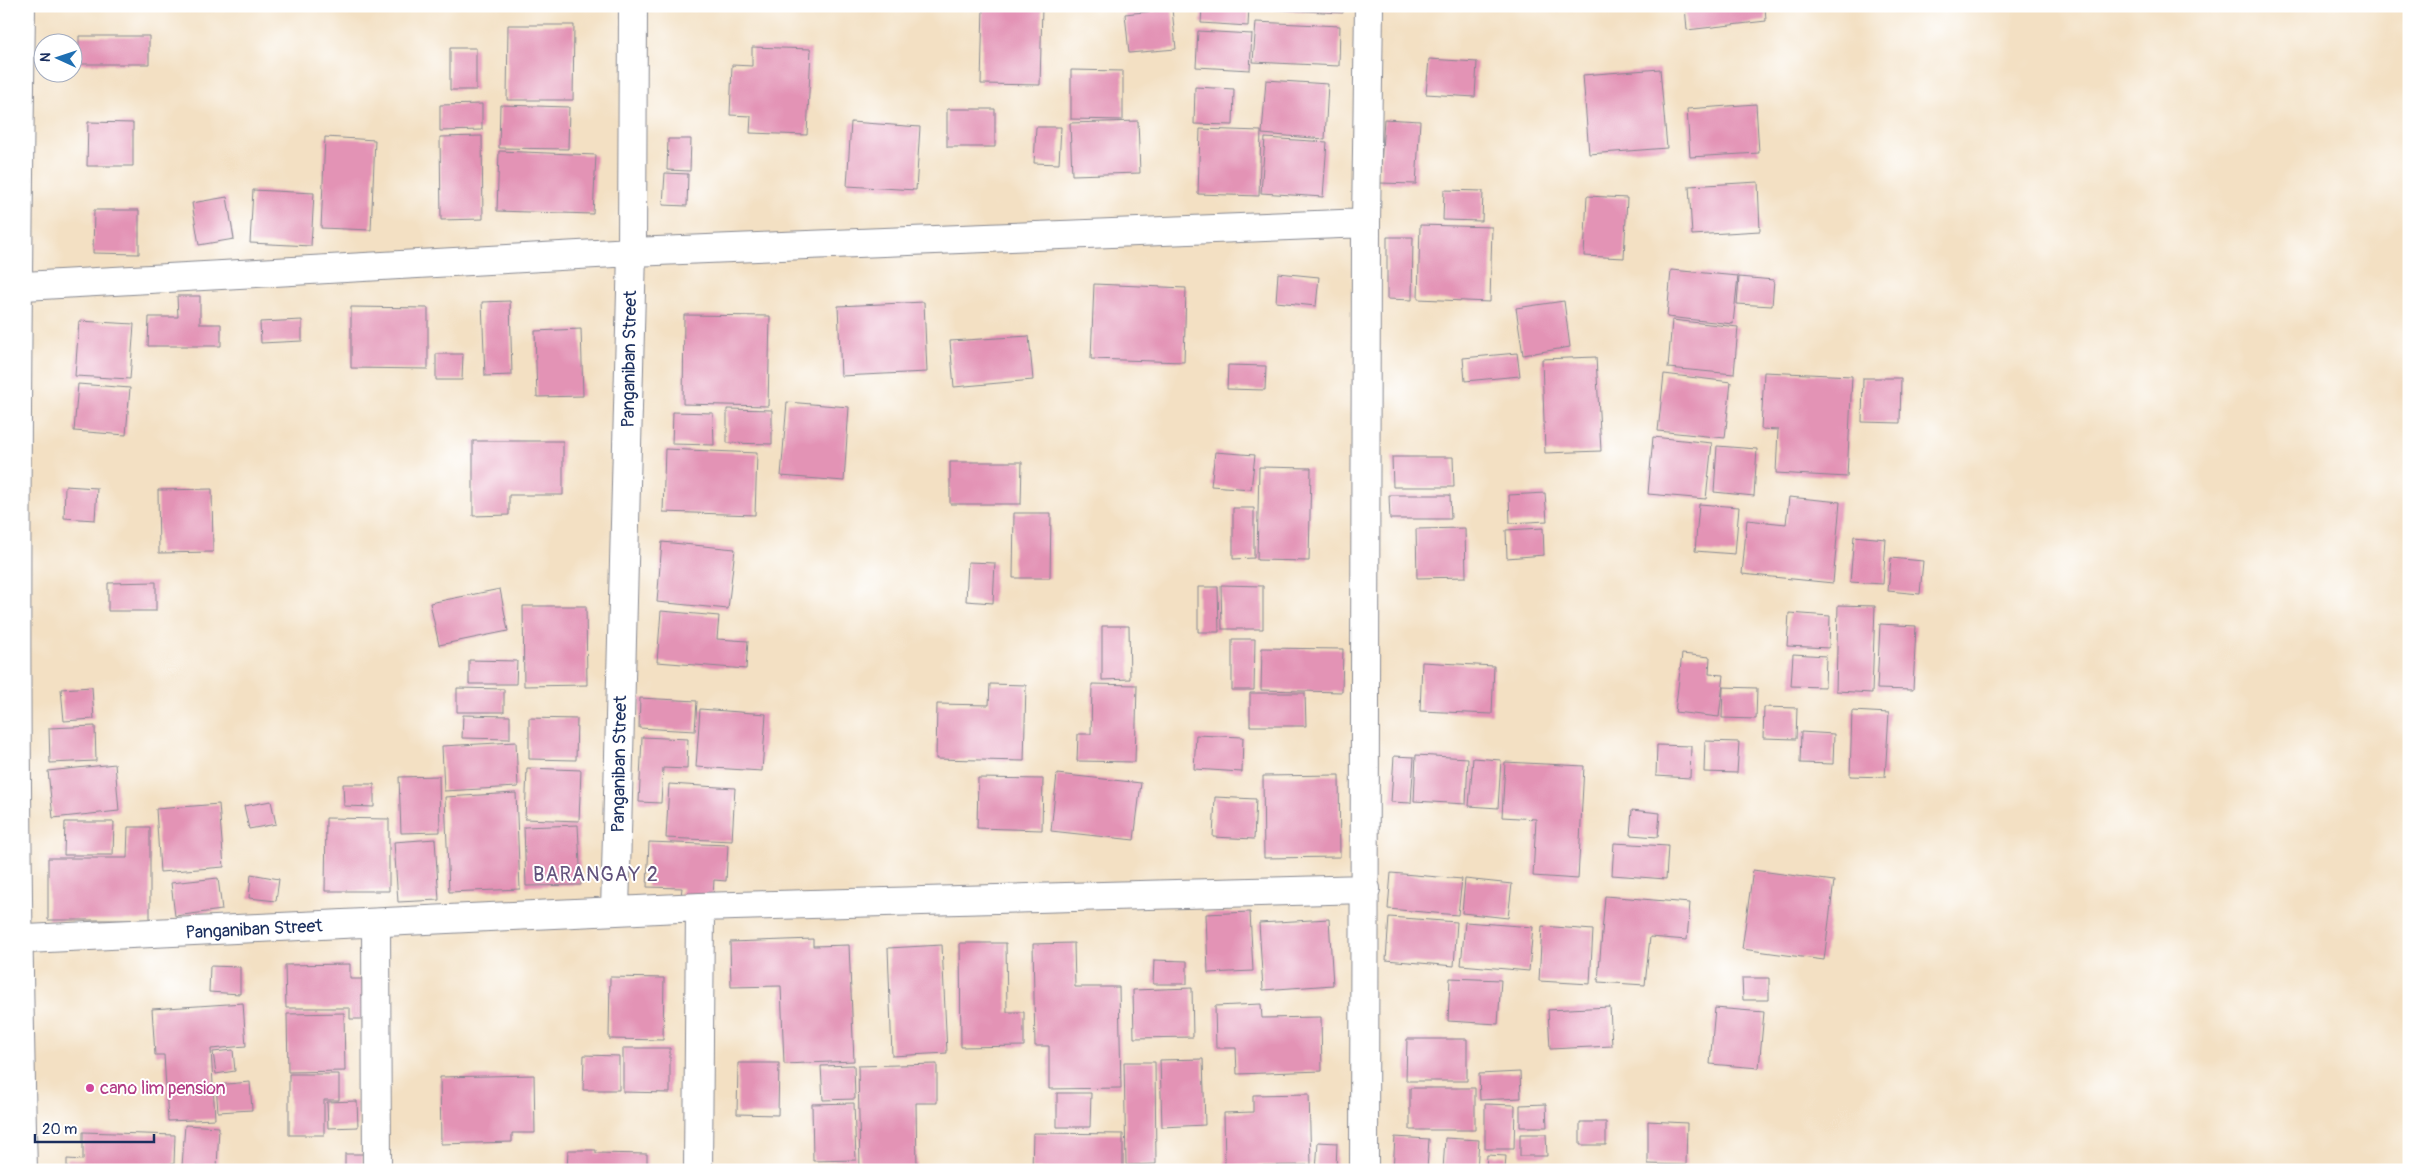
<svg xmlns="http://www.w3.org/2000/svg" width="2415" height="1176" font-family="Pangolin,sans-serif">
  <rect width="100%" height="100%" fill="#fff"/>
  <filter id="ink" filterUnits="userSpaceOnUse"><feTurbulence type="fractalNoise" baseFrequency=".02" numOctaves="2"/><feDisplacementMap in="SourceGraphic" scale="10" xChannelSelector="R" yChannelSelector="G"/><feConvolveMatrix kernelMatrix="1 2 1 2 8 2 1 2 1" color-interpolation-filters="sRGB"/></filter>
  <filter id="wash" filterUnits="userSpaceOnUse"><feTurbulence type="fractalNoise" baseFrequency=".0096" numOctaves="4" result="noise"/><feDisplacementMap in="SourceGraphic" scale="20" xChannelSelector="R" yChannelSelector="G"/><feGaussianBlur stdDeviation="1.12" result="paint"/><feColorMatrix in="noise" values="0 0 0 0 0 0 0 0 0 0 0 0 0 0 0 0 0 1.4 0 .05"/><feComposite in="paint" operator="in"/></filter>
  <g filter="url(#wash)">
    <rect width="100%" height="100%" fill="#f3e0c3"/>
    <g id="blocks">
      <path fill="#e393b5" d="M 983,6 L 1042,6 L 1040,85 L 981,84 Z
        M 1202,6 L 1249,6 L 1248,26 L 1201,23 Z
        M 1264,6 L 1343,6 L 1343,13 L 1264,9 Z
        M 1685,6 L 1765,6 L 1766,21 L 1687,30 Z
        M 1172,9 L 1176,49 L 1129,53 L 1125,14 Z
        M 1256,22 L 1340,26 L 1339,66 L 1253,62 Z
        M 508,25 L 574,25 L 573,100 L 507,100 Z
        M 1198,31 L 1252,34 L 1250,70 L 1196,67 Z
        M 79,36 L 149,36 L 149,64 L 79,64 Z
        M 752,47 L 811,49 L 807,135 L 750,133 L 751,116 L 730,115 L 732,65 L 752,66 Z
        M 450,48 L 476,48 L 476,90 L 450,90 Z
        M 1429,59 L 1477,62 L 1475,97 L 1426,94 Z
        M 1660,69 L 1667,148 L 1589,154 L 1583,75 Z
        M 1071,70 L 1123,71 L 1123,120 L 1071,119 Z
        M 1266,80 L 1328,84 L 1325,139 L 1262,134 Z
        M 1195,87 L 1234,89 L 1233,125 L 1194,124 Z
        M 482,104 L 482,130 L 440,131 L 440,105 Z
        M 1756,104 L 1759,153 L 1690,157 L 1687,109 Z
        M 500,105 L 569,107 L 568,149 L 499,148 Z
        M 947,109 L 995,109 L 995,147 L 947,147 Z
        M 1384,119 L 1420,121 L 1416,184 L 1380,183 Z
        M 1138,121 L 1140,173 L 1072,175 L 1070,123 Z
        M 88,122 L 133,123 L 133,166 L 87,166 Z
        M 851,122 L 920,127 L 916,190 L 847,186 Z
        M 1036,127 L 1061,127 L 1059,164 L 1034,163 Z
        M 1200,129 L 1261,131 L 1259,196 L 1198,194 Z
        M 482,136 L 483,219 L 441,220 L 440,137 Z
        M 325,137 L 375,140 L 371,230 L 321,228 Z
        M 1265,138 L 1327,142 L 1323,197 L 1261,193 Z
        M 668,139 L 691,139 L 690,171 L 667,170 Z
        M 499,151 L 596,155 L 593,214 L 497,211 Z
        M 665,173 L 688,174 L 687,206 L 663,205 Z
        M 1758,182 L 1760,231 L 1692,235 L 1689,186 Z
        M 253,190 L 314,193 L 311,246 L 250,243 Z
        M 1444,190 L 1483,191 L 1482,221 L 1443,220 Z
        M 1587,196 L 1627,198 L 1624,258 L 1584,256 Z
        M 227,197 L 234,239 L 199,245 L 192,203 Z
        M 94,210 L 139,210 L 139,254 L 93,253 Z
        M 1420,225 L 1492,227 L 1490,302 L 1418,299 Z
        M 1387,237 L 1413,237 L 1412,300 L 1387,299 Z
        M 1671,270 L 1738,276 L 1733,324 L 1667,317 Z
        M 1278,273 L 1319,277 L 1316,306 L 1276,302 Z
        M 1739,277 L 1774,280 L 1772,306 L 1737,304 Z
        M 1094,284 L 1186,288 L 1184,362 L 1091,359 Z
        M 177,296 L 200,296 L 200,324 L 221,324 L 221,346 L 148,346 L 149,317 L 178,317 Z
        M 510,301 L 512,375 L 485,376 L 482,302 Z
        M 1564,301 L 1570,347 L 1523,355 L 1516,308 Z
        M 924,302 L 927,372 L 841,376 L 838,306 Z
        M 351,307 L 428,308 L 428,369 L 351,368 Z
        M 684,315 L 770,316 L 768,406 L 683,404 Z
        M 302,320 L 302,341 L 261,343 L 260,322 Z
        M 1672,320 L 1738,327 L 1734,374 L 1668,368 Z
        M 79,321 L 134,324 L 130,379 L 75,376 Z
        M 581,329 L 583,396 L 537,397 L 535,331 Z
        M 1029,336 L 1033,380 L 954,387 L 950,341 Z
        M 1517,353 L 1520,376 L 1465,381 L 1463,358 Z
        M 436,354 L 463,354 L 462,380 L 436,380 Z
        M 1596,357 L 1601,451 L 1545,453 L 1542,359 Z
        M 1228,365 L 1266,366 L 1265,390 L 1227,389 Z
        M 1764,372 L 1852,376 L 1847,477 L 1776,473 L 1778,430 L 1761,429 Z
        M 1664,374 L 1731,382 L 1725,438 L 1658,431 Z
        M 1863,378 L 1901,378 L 1900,423 L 1862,422 Z
        M 78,384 L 130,388 L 126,435 L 74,431 Z
        M 787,402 L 849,407 L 844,481 L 781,476 Z
        M 727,409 L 772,410 L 772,444 L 727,443 Z
        M 673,412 L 713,413 L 714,445 L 672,444 Z
        M 1653,437 L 1712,443 L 1706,499 L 1648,494 Z
        M 473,441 L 563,441 L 563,495 L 509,495 L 509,515 L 473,516 Z
        M 1717,446 L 1757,449 L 1754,496 L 1714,492 Z
        M 665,449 L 757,453 L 755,515 L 663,512 Z
        M 1215,452 L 1255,455 L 1251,489 L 1211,486 Z
        M 1392,457 L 1453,457 L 1454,487 L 1393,487 Z
        M 950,462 L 1022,462 L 1021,504 L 950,504 Z
        M 1259,467 L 1311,468 L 1309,561 L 1257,560 Z
        M 65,486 L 97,488 L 95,520 L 64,518 Z
        M 212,489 L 213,552 L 159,553 L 158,490 Z
        M 1545,493 L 1547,521 L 1510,523 L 1509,495 Z
        M 1389,495 L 1450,495 L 1451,519 L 1390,519 Z
        M 1789,497 L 1840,502 L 1833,583 L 1742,574 L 1747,520 L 1786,524 Z
        M 1699,504 L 1739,507 L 1735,554 L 1695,551 Z
        M 1233,508 L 1254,508 L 1254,558 L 1233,559 Z
        M 1014,513 L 1051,513 L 1050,578 L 1013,578 Z
        M 1465,528 L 1466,577 L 1417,578 L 1416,529 Z
        M 1543,528 L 1544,555 L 1507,558 L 1506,530 Z
        M 1854,536 L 1886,539 L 1883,584 L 1850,582 Z
        M 662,542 L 735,549 L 728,609 L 657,602 Z
        M 1891,558 L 1923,561 L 1920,594 L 1888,591 Z
        M 968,562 L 995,563 L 993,603 L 966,601 Z
        M 156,582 L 156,611 L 108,611 L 108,583 Z
        M 1221,585 L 1263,586 L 1263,629 L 1222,629 Z
        M 1198,587 L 1218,587 L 1219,632 L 1198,632 Z
        M 500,589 L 508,631 L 439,645 L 430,603 Z
        M 1838,605 L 1875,606 L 1872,693 L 1836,691 Z
        M 523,606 L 586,606 L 587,685 L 524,686 Z
        M 661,611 L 719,616 L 717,639 L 748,641 L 746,669 L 657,662 Z
        M 1789,613 L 1830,616 L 1829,648 L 1787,646 Z
        M 1880,624 L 1916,626 L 1913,690 L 1877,689 Z
        M 1102,626 L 1129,626 L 1130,679 L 1102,680 Z
        M 1232,639 L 1255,639 L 1254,690 L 1232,690 Z
        M 1262,648 L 1343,649 L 1342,692 L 1261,690 Z
        M 1682,654 L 1710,657 L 1709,674 L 1724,675 L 1719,717 L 1675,712 Z
        M 1793,654 L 1826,656 L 1825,687 L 1791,686 Z
        M 469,660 L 517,661 L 516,684 L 469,684 Z
        M 1422,662 L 1494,666 L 1492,714 L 1420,711 Z
        M 990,684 L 1026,685 L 1024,761 L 936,759 L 937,704 L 989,705 Z
        M 1092,684 L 1137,685 L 1135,762 L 1077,761 L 1078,734 L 1091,734 Z
        M 92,687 L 94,719 L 64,721 L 61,689 Z
        M 1723,687 L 1757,688 L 1756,719 L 1722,718 Z
        M 457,688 L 504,689 L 504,712 L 457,712 Z
        M 1250,693 L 1305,693 L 1306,726 L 1250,726 Z
        M 640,698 L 697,701 L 695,731 L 639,728 Z
        M 1764,707 L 1797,708 L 1796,739 L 1763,738 Z
        M 700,709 L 766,714 L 762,771 L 696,767 Z
        M 1852,711 L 1889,713 L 1885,777 L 1850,776 Z
        M 463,715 L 510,716 L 510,739 L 462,738 Z
        M 529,718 L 577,719 L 576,760 L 529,759 Z
        M 95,726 L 96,761 L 50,763 L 49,728 Z
        M 1801,732 L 1834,734 L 1833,764 L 1800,763 Z
        M 1196,735 L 1243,737 L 1242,772 L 1194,769 Z
        M 642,737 L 688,739 L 687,769 L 663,768 L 661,803 L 639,802 Z
        M 1705,741 L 1739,742 L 1737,773 L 1704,772 Z
        M 516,742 L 518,787 L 444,791 L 442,746 Z
        M 1657,745 L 1691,746 L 1690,778 L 1656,776 Z
        M 1416,755 L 1468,758 L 1466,804 L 1414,801 Z
        M 1394,756 L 1414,757 L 1411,803 L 1391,802 Z
        M 1473,758 L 1501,760 L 1498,808 L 1469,806 Z
        M 1505,762 L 1584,766 L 1578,879 L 1533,876 L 1536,819 L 1502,817 Z
        M 115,764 L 119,811 L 53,818 L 48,771 Z
        M 527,768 L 581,770 L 579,821 L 525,819 Z
        M 1057,774 L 1141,783 L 1134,840 L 1051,831 Z
        M 1339,775 L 1340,857 L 1264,858 L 1263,776 Z
        M 439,776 L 440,832 L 401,833 L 399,777 Z
        M 978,778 L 1043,779 L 1042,830 L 977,828 Z
        M 343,784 L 374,784 L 374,807 L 344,806 Z
        M 669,784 L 735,788 L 732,841 L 666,838 Z
        M 516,793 L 520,889 L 449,892 L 445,797 Z
        M 1215,797 L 1256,799 L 1254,839 L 1213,837 Z
        M 271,801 L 276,824 L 249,829 L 244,806 Z
        M 219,804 L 224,867 L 160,872 L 156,809 Z
        M 1632,810 L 1660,813 L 1658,837 L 1630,835 Z
        M 326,818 L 389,819 L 389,891 L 325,891 Z
        M 65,822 L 114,822 L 113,855 L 64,855 Z
        M 578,825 L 581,885 L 526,886 L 524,827 Z
        M 128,827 L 150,827 L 150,920 L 48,920 L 48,858 L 127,858 Z
        M 435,839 L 439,900 L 398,902 L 394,842 Z
        M 649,842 L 728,845 L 726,881 L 714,880 L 713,897 L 681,896 L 682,888 L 647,887 Z
        M 1614,843 L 1668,846 L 1666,879 L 1612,875 Z
        M 1753,870 L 1834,881 L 1824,960 L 1742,949 Z
        M 1391,873 L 1462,879 L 1458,915 L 1388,909 Z
        M 251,874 L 279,879 L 276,901 L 249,898 Z
        M 218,878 L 222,910 L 175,916 L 171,883 Z
        M 1465,879 L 1512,884 L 1508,918 L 1462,913 Z
        M 1605,896 L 1690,903 L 1687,940 L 1650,937 L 1645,985 L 1598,982 Z
        M 1250,912 L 1253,971 L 1208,973 L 1206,914 Z
        M 1389,917 L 1457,922 L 1454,966 L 1386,960 Z
        M 1329,919 L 1333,985 L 1263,990 L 1259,923 Z
        M 1465,922 L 1533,927 L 1529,971 L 1461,965 Z
        M 1542,926 L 1593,930 L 1590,984 L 1539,981 Z
        M 813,939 L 813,946 L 849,945 L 854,1061 L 784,1064 L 781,986 L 731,987 L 730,942 Z
        M 960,943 L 1006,943 L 1007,1012 L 1024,1012 L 1024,1046 L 961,1047 Z
        M 1074,943 L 1075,987 L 1119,987 L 1121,1088 L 1049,1089 L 1049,1046 L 1035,1046 L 1033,944 Z
        M 942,945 L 947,1053 L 892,1056 L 888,948 Z
        M 1154,960 L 1187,961 L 1187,984 L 1153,984 Z
        M 350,964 L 350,979 L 366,979 L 367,1019 L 350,1019 L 350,1008 L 286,1008 L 285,965 Z
        M 210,966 L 240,967 L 240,994 L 209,992 Z
        M 610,977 L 664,978 L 663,1040 L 609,1039 Z
        M 1450,978 L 1501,980 L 1498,1024 L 1448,1021 Z
        M 1742,978 L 1769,978 L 1769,1000 L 1743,1000 Z
        M 1192,988 L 1193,1037 L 1134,1038 L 1133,990 Z
        M 243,1003 L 246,1046 L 211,1049 L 215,1119 L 168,1121 L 164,1055 L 155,1055 L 152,1009 Z
        M 1261,1004 L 1262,1018 L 1321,1017 L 1322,1071 L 1237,1074 L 1236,1048 L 1216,1048 L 1215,1006 Z
        M 1610,1007 L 1612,1046 L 1550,1049 L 1548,1010 Z
        M 1715,1008 L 1764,1012 L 1759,1068 L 1710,1064 Z
        M 344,1013 L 345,1071 L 288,1072 L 287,1014 Z
        M 1407,1039 L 1467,1039 L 1467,1081 L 1406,1081 Z
        M 623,1048 L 670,1048 L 670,1093 L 623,1092 Z
        M 233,1050 L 235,1071 L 216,1074 L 213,1052 Z
        M 584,1055 L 619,1056 L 619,1090 L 583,1090 Z
        M 1203,1059 L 1205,1125 L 1162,1127 L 1160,1060 Z
        M 1124,1062 L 1155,1062 L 1156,1164 L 1126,1165 Z
        M 738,1063 L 779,1063 L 778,1115 L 737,1114 Z
        M 937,1064 L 937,1103 L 916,1103 L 917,1170 L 860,1170 L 858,1066 Z
        M 854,1065 L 855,1099 L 823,1100 L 821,1066 Z
        M 1520,1072 L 1521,1098 L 1480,1100 L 1479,1074 Z
        M 289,1074 L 339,1074 L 339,1100 L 324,1100 L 324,1135 L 289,1135 Z
        M 534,1075 L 535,1133 L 512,1133 L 512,1142 L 441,1144 L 440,1077 Z
        M 250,1082 L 252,1110 L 218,1112 L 216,1085 Z
        M 1410,1088 L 1475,1088 L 1475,1130 L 1410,1130 Z
        M 1057,1093 L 1091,1093 L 1090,1127 L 1057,1127 Z
        M 1309,1094 L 1311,1165 L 1225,1166 L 1224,1113 L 1253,1112 L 1253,1095 Z
        M 357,1101 L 358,1127 L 328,1128 L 327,1102 Z
        M 854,1103 L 856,1160 L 813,1161 L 812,1104 Z
        M 1485,1104 L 1515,1105 L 1514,1149 L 1485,1149 Z
        M 1546,1104 L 1547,1127 L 1520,1127 L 1520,1105 Z
        M 1648,1121 L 1687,1123 L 1686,1165 L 1648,1164 Z
        M 1580,1122 L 1606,1122 L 1606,1145 L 1580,1145 Z
        M 185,1125 L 219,1127 L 217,1168 L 182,1166 Z
        M 83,1132 L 175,1135 L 174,1164 L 154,1164 L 154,1170 L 67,1170 L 67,1159 L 83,1160 Z
        M 1033,1133 L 1123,1134 L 1123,1170 L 1032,1169 Z
        M 1520,1134 L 1546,1134 L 1547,1156 L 1520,1156 Z
        M 1395,1137 L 1429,1139 L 1427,1170 L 1393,1170 Z
        M 1445,1138 L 1479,1140 L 1477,1170 L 1443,1170 Z
        M 1318,1142 L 1337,1143 L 1336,1170 L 1316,1170 Z
        M 568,1150 L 596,1150 L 596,1153 L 647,1154 L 647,1170 L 567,1170 Z
        M 345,1154 L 363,1154 L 362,1170 L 345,1170 Z
        M 1487,1155 L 1506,1156 L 1505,1170 L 1486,1170 Z"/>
    </g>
  </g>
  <g filter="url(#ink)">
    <use href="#blocks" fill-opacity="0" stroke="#878890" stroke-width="1"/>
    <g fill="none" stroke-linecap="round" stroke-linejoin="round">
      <defs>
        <path id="minor" d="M 6,287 L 632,252 L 1366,223
          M 615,911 L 632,252 L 633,6
          M 376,923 L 377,1170
          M 6,940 L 700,907 L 1366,889
          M 698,1170 L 700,907
          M 1364,1170 L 1366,223 L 1369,6"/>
        <path id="major" d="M 21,6 C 16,394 13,782 23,1170"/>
      </defs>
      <use href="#minor" stroke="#878890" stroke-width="30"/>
      <use href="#major" stroke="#878890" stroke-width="30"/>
      <use href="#minor" stroke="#fff" stroke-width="28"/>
      <use href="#major" stroke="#fff" stroke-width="28"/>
    </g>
  </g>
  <circle fill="#d1479c" stroke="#fff" stroke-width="2" cx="90" cy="1088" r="5"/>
  <g text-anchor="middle" stroke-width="4" stroke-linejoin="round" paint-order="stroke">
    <g font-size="18" fill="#1b2f5e" stroke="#fff">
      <text transform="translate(629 359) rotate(-89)" y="6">Panganiban Street</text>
      <text transform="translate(619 764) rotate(-89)" y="6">Panganiban Street</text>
      <text transform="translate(254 929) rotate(-3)" y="6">Panganiban Street</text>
    </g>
    <g font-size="18" fill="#b23c85" stroke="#fff" text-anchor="start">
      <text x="100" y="1094">cano lim pension</text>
    </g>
    <g font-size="20" letter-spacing="1" fill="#61527c" stroke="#fff">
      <text x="596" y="881">BARANGAY 2</text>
    </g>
  </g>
  <rect width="2415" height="1176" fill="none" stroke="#fff" stroke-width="25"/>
  <g transform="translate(58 58) rotate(273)"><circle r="24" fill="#ffffff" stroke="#a4acbf"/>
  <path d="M0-4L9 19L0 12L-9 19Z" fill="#1f6fb2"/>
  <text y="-8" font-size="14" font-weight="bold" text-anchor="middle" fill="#1b2f5e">N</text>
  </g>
  <path d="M35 1134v8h119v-8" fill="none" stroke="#1b2f5e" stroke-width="2.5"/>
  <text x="42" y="1134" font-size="15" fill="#1b2f5e" stroke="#ffffff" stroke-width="4" paint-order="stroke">20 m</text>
</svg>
